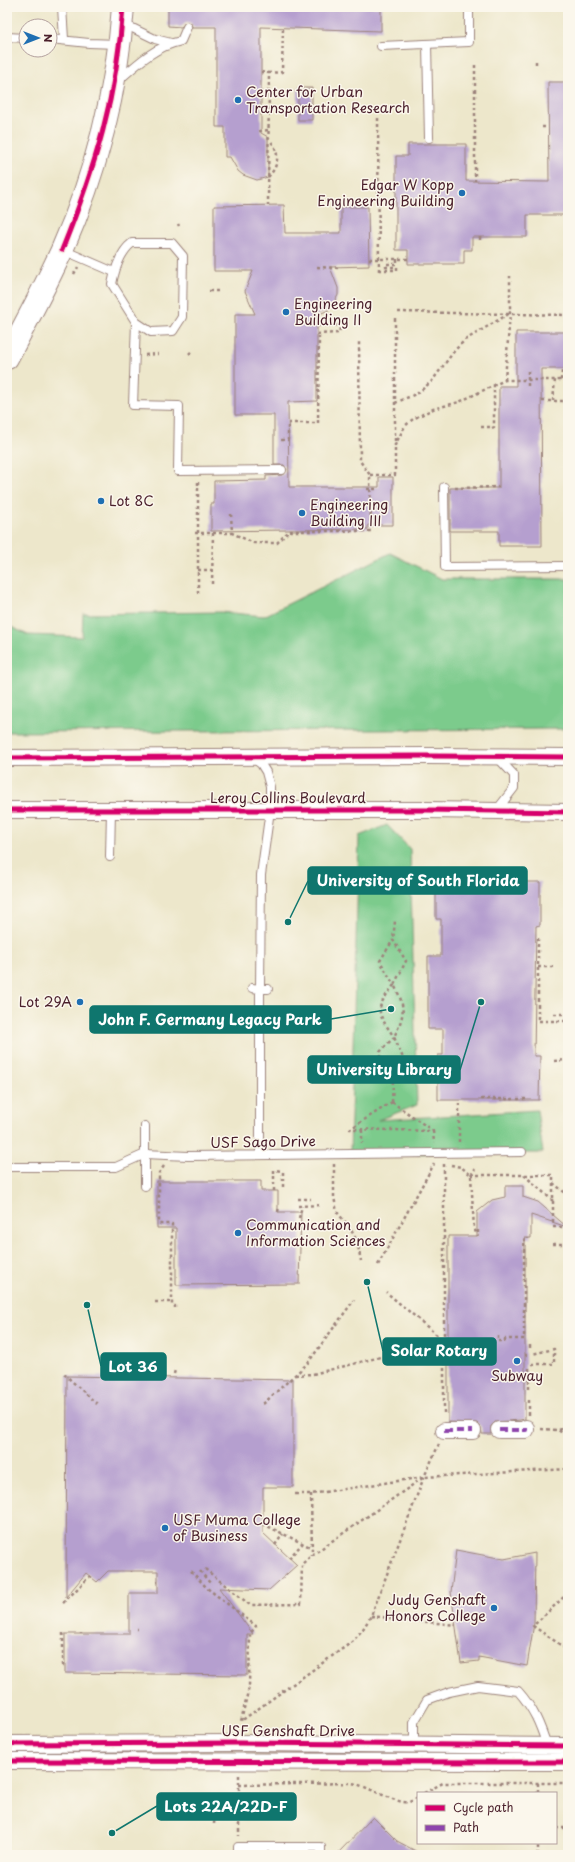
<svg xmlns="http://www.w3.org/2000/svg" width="575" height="1862" font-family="'Playpen Sans',sans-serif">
  <rect width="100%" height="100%" fill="#fbf7ec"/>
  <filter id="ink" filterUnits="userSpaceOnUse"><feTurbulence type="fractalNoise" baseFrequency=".025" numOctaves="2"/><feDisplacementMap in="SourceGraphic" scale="8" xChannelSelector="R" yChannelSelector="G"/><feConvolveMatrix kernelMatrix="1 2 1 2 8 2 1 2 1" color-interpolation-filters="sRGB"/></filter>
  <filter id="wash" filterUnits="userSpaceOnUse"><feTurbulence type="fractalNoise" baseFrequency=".012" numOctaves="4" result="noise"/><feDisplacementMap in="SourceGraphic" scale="16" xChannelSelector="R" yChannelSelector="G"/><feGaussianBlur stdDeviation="0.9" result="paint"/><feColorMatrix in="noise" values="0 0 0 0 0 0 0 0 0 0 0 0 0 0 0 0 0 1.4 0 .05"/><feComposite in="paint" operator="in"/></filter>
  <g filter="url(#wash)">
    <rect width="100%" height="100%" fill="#ede7cb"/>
    <path fill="#7ccb8c" stroke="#63755c" d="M 390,553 L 442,579 L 568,579 L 568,729 L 7,732 L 7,625 L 28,635 L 82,637 L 83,614 L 221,612 L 264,616 Z
      M 387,825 L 410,849 L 417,1105 L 378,1120 L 537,1110 L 543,1153 L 350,1154 L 359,836 Z"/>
    <g id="blocks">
      <path fill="#b59fcf" d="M 168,7 L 381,7 L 381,31 L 261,27 L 261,133 L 268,137 L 268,177 L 257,180 L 243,175 L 238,171 L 230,157 L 225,157 L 225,127 L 216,127 L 216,27 L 192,27 L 191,23 L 187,22 L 181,27 L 168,26 Z
        M 548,82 L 568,82 L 568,215 L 527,215 L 527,237 L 472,237 L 472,250 L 464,250 L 464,264 L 408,264 L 408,250 L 396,250 L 396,156 L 408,156 L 408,144 L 466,144 L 466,181 L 549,182 Z
        M 298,88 L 312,88 L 312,120 L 298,120 Z
        M 284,205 L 285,233 L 341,233 L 341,207 L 368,207 L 369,266 L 330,267 L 338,288 L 338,295 L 331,309 L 317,315 L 317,401 L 288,402 L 289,487 L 379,487 L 379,477 L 393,477 L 393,525 L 368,525 L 368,529 L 211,531 L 211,504 L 214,504 L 214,481 L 266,480 L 266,476 L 282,475 L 287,470 L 284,465 L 274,465 L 274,415 L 235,415 L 235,314 L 255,314 L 245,291 L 253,271 L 214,271 L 214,206 Z
        M 516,332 L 568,332 L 568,369 L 541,369 L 542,546 L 499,546 L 499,531 L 450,531 L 450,488 L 499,488 L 499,386 L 516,386 Z
        M 436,882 L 540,882 L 540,925 L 536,926 L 534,1056 L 540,1056 L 539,1100 L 438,1100 L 438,1055 L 443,1055 L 443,1029 L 428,1029 L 428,956 L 441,956 L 441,919 L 436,919 Z
        M 157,1181 L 261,1181 L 261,1191 L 278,1191 L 278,1212 L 301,1212 L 299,1284 L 176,1285 L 176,1228 L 157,1228 Z
        M 505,1186 L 523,1186 L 523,1197 L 538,1202 L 567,1227 L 531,1215 L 531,1238 L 525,1238 L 525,1419 L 520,1420 L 495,1422 L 491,1426 L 491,1434 L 482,1434 L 481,1427 L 477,1423 L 448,1422 L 448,1236 L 477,1236 L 477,1212 L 492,1200 L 505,1197 Z
        M 67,1376 L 293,1380 L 293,1487 L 263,1487 L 263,1533 L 297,1565 L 269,1590 L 219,1588 L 253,1634 L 247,1634 L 247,1675 L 65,1673 L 65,1634 L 129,1634 L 129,1593 L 158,1593 L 158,1571 L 108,1571 L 97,1582 L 86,1573 L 66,1597 Z
        M 456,1550 L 504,1559 L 535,1553 L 534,1623 L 527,1666 L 479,1657 L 479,1661 L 461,1663 L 451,1592 Z
        M 373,1817 L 397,1841 L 423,1855 L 336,1855 Z"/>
    </g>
  </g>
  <g filter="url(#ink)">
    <use href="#blocks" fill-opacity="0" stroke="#9c837b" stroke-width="1"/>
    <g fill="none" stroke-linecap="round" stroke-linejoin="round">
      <defs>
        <path id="lane" d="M 62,7 L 64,39
          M 122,23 L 155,39 L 171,43
          M 7,37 L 26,38
          M 50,39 L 89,43 L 118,44
          M 427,44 L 429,138
          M 381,46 L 469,42 L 469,7
          M 119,80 C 137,64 156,46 181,41 L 187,27
          M 132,243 L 172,243 L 183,256 L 182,317 L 173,331 L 151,332 L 136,322 L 112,284 C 115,269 120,252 132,243 Z
          M 63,250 L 114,272
          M 136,322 L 133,405 L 179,406 L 178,471 L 282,470
          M 444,487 L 445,567 L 568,566
          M 253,758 L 261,764 L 266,772 L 270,787 L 270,810 L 261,875 L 260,989 L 268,989
          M 496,811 L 514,788 L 514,775 L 497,757
          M 110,857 L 111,810
          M 252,988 L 260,989 L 260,1155
          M 145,1126 L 145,1186
          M 7,1167 L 116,1167 L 145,1154 L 188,1156 L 522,1152
          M 414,1744 L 414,1722 L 427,1700 L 449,1692 L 478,1686 L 518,1691 C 534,1709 540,1724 547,1746
          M 238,1855 L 238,1847 L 321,1847 L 321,1855"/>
        <path id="street" d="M 7,758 L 427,756 L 568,757
          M 7,810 L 427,810 L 568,812
          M 499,1430 L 526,1430 L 526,1428
          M 444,1431 L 473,1431
          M 7,1744 L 240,1743 L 568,1746
          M 7,1761 L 568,1762"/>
        <path id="secondary" d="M 7,358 C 26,323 45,287 62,250 C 96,173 117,91 123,7"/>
      </defs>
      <use href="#lane" stroke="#9c837b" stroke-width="10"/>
      <use href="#street" stroke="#9c837b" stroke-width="18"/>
      <use href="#secondary" stroke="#9c837b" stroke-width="24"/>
      <path stroke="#9c837b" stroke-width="2.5" stroke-dasharray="3 3" stroke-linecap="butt" d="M 536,61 L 536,65
        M 475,65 L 475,181
        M 261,72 L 269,73
        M 378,118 L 379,272
        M 542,127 L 548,127
        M 259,131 L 269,130
        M 268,177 C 280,165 280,151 269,139
        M 268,206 L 269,73 L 282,72 L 283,27
        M 178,224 L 179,226
        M 480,237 L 480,241
        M 369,259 L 408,259
        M 317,267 L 340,268
        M 379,270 L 397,270 L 397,267 L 386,267 L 386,264 L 397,264 L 397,259
        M 74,274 L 78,267
        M 209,291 L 221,291
        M 398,312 L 568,315
        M 395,318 L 395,445 L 405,426 L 413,419 L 433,409 L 459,402 L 505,380 L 568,380
        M 317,326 L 340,325
        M 317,334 L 339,333 L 340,328
        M 189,354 L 191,352
        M 145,355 L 158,354
        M 505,380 L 510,313 L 510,276
        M 561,380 L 562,371 L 568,371
        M 528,386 L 528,369
        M 542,401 L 568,401
        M 553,401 L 555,380
        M 395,403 L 418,393 L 432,381 L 455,350 L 465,340 L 510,313
        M 481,427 L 492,427
        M 492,428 L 494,427 L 494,386
        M 281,440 L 288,440 L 288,423 L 318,423 L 319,334
        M 370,475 L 395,475 L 395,445
        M 455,488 L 499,487
        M 367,489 L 379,489
        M 231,514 L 232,533
        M 195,533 L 232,533 L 254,543 L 277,543 L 289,531 L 371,531 L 370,475 L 360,461 L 359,342
        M 198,570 L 212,570
        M 212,584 L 213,533
        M 198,593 L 198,482
        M 538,938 L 538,1021 L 568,1021
        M 538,967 L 554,967
        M 554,1014 L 568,1014
        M 554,1061 L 565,1060
        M 393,1082 L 380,1071 L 380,1052 L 394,1037 C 376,1010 374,1011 394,985 L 380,961 L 393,940
        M 481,1099 L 527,1099
        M 392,1102 L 393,1082 L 403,1066 L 403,1058 L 394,1037 C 405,1014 406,1007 394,985 L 406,961 L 393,940 L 395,921
        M 392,1102 L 433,1131 L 350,1129 Z
        M 362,1130 L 362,1143
        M 433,1131 L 434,1143
        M 459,1142 L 459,1100
        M 334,1164 L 334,1197 L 337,1212 L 350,1228 L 357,1241 L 361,1261
        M 444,1164 L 444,1416
        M 451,1165 L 461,1167 L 471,1175 L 474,1229 L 478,1236
        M 164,1166 L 159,1173 L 159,1224 L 172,1224 L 172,1305 L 175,1306 L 175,1308
        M 471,1175 L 553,1175 L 553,1223
        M 471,1175 L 475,1169
        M 524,1175 L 553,1201
        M 553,1183 L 568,1195
        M 283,1187 L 283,1170
        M 274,1191 L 274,1170 L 283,1171
        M 298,1199 L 311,1199
        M 298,1206 L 322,1205
        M 278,1212 L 279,1207
        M 299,1218 L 302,1206
        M 553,1227 L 568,1227
        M 478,1233 L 478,1228
        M 528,1238 L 528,1239
        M 553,1244 L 568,1244
        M 378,1265 L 434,1164
        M 155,1302 L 172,1302
        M 498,1336 L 498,1341
        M 444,1341 L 506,1341
        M 505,1341 L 505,1339 L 524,1339 L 524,1240 L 526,1240
        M 530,1345 L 530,1348
        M 525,1355 L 527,1355
        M 532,1364 L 554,1364 L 554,1349 L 532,1354
        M 64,1374 L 97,1404
        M 174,1374 L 175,1370
        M 295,1375 L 313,1374 L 444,1341 L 386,1292
        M 529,1389 L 529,1367
        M 263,1404 L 307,1364 L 354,1300
        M 529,1415 L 529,1399
        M 541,1429 L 558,1430 L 568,1437
        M 559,1430 L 568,1426
        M 295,1494 L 311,1494 L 424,1477 L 568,1469
        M 311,1494 L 312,1555
        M 263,1524 L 312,1548
        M 275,1545 L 283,1534
        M 289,1558 L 303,1543
        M 205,1569 L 250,1605 L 301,1604 L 302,1564 L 312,1555 L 424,1477
        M 131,1571 L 131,1572
        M 191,1571 L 207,1588 L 256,1626 L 250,1634 L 249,1687 L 241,1721 L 352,1642 L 363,1629 L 371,1616 L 424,1477 L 439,1444
        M 200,1571 L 210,1583
        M 157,1582 L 158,1582
        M 568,1593 L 533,1626 L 568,1650
        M 63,1603 L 90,1576
        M 371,1616 L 456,1625
        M 137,1629 L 138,1629
        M 63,1633 L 63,1665 L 65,1666
        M 81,1633 L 81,1634
        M 239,1775 L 239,1836
        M 538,1783 L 538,1793
        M 239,1785 L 352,1783 C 368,1786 395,1804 409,1802 C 412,1801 416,1798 418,1797
        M 424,1793 L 443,1783 L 568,1783
        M 214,1824 L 215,1811 L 239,1811
        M 556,1828 L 568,1828
        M 538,1855 L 538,1843"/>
      <use href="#lane" stroke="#fff" stroke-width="8"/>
      <use href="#street" stroke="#fff" stroke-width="16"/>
      <use href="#secondary" stroke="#fff" stroke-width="22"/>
      <path stroke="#8e44ad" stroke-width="4" stroke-dasharray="8 4" stroke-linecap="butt" d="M 499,1430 L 526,1430 L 526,1428
        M 444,1431 L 473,1431"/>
      <defs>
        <path id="cycleway" d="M 62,250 C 95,168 117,96 123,7
          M 7,758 L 427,756 L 568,757
          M 7,810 L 427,810 L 568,812
          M 7,1744 L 240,1743 L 568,1746
          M 7,1761 L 568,1762"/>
      </defs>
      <use href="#cycleway" stroke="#fbf7ec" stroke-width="8"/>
      <use href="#cycleway" stroke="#d6006c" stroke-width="5"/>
    </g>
  </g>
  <g fill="#1f6fb2" stroke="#fbf7ec" stroke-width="1.5">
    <circle cx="238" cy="100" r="4"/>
    <circle cx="462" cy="193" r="4"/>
    <circle cx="286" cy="312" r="4"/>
    <circle cx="101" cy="501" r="4"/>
    <circle cx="302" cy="513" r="4"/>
    <circle cx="80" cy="1002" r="4"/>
    <circle cx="238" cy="1233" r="4"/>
    <circle cx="517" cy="1361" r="4"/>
    <circle cx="165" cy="1528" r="4"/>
    <circle cx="494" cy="1608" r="4"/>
  </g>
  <g text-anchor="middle" stroke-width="3" stroke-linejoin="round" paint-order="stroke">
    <g font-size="14" fill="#4a1f2b" stroke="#fbf7ec" text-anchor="start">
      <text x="246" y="97">Center for Urban<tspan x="246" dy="16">Transportation Research</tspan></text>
      <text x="454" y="190" text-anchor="end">Edgar W Kopp<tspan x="454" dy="16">Engineering Building</tspan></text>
      <text x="294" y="309">Engineering<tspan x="294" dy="16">Building II</tspan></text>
      <text x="109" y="506">Lot 8C</text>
      <text x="310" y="510">Engineering<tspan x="310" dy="16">Building III</tspan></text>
      <text x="72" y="1007" text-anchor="end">Lot 29A</text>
      <text x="246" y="1230">Communication and<tspan x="246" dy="16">Information Sciences</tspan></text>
      <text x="517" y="1381" text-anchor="middle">Subway</text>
      <text x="173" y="1525">USF Muma College<tspan x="173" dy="16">of Business</tspan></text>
      <text x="486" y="1605" text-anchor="end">Judy Genshaft<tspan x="486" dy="16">Honors College</tspan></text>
    </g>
    <g font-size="14" fill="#4a1f2b" stroke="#fbf7ec">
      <text x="288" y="803">Leroy Collins Boulevard</text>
      <text transform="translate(263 1142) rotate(-1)" y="5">USF Sago Drive</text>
      <text x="288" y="1736">USF Genshaft Drive</text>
    </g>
  </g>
  <path fill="none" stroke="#0f766e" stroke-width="1.5" d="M288 922L308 881M391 1009L331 1019M481 1002L460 1070M367 1282L383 1351M87 1305L101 1366M112 1833L157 1806"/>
  <g fill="#0f766e" stroke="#fbf7ec" stroke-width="1.5">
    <circle cx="288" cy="922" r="4"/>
    <circle cx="391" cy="1009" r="4"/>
    <circle cx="481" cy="1002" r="4"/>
    <circle cx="367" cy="1282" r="4"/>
    <circle cx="87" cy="1305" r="4"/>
    <circle cx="112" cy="1833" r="4"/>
  </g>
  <g fill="#0f766e" stroke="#0f766e" stroke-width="1.5">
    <rect x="308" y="867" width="219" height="27" rx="4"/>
    <rect x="90" y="1006" width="241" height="27" rx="4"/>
    <rect x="308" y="1056" width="152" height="27" rx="4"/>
    <rect x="383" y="1338" width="113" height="27" rx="4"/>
    <rect x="101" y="1353" width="65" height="27" rx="4"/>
    <rect x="157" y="1793" width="139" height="27" rx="4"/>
  </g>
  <g font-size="15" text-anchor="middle" font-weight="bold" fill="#fff">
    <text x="418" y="886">University of South Florida</text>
    <text x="210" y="1025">John F. Germany Legacy Park</text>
    <text x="384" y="1075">University Library</text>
    <text x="439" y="1356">Solar Rotary</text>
    <text x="133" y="1372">Lot 36</text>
    <text x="226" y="1812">Lots 22A/22D-F</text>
  </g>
  <rect width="575" height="1862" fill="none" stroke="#fbf7ec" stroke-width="24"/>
  <rect x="417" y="1792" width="140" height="52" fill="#fbf7ec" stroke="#b4a19f"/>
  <rect x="425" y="1805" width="20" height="6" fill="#d6006c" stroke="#b4a19f"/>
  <text x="453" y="1812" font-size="12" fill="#4a1f2b">Cycle path</text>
  <rect x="425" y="1825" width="20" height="6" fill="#8e44ad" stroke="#b4a19f"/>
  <text x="453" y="1832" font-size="12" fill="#4a1f2b">Path</text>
  <g transform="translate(38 38) rotate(90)"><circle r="19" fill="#fbf7ec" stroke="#b4a19f"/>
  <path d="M0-3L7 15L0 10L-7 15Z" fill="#1f6fb2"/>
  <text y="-6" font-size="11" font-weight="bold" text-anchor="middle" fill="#4a1f2b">N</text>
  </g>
</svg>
